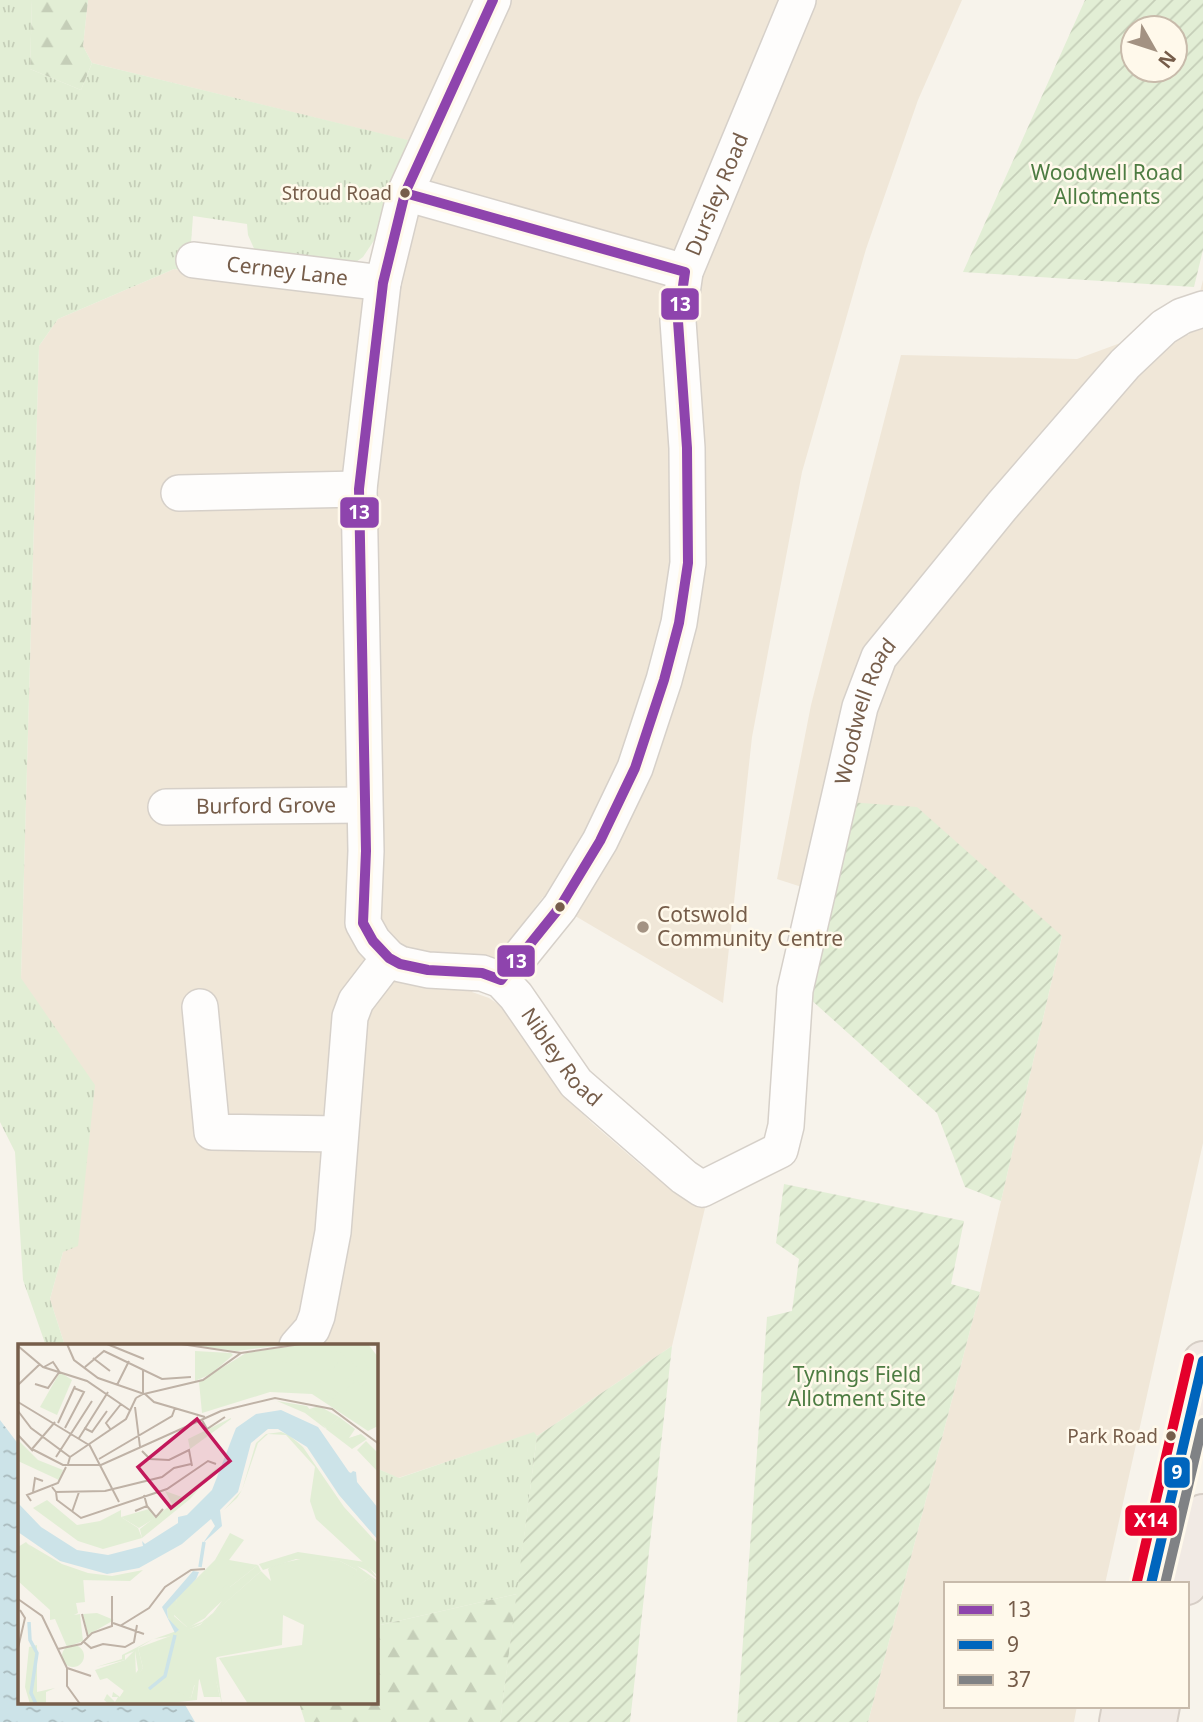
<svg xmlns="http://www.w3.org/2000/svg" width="1203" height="1722" font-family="'Noto Sans',sans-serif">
  <defs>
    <pattern id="grass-tufts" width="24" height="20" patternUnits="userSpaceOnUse" patternTransform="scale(1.75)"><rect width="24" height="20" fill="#e2eed5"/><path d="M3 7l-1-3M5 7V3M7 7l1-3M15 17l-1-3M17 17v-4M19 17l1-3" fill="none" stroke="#c5ceb8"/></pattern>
    <pattern id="forest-firs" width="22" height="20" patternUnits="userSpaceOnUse" patternTransform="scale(1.75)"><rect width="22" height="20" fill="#e2eed5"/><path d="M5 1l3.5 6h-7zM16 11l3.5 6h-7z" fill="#c5ceb8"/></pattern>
    <pattern id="garden-furrows" width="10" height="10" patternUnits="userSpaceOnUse" patternTransform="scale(1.75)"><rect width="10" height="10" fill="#e2eed5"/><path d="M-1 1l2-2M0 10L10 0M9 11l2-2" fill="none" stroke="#c5ceb8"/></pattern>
    <pattern id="water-ripples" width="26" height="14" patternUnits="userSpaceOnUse" patternTransform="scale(1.75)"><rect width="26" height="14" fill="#cce3e8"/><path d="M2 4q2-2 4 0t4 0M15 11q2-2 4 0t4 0" fill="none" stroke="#aabbbe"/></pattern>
  </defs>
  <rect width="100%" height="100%" fill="#f7f3eb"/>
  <path fill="#f0e7d8" d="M 88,0 L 962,0 L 918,100 L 866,249 L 802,472 L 752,737 L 723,1003 L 543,897 L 472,992 L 489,998 L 501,1006 L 568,1099 L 593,1124 L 644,1168 L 705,1208 L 672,1346 L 537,1436 L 533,1433 L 398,1478 L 376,1468 L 376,1346 L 65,1346 L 50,1299 L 63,1252 L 21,978 L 39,346 L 58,319 L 174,269 L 342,294 L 389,305 L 396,265 L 439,148 L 92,63 L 83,46 Z
    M 1203,280 L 1203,1143 L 1105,1584 L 946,1584 L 946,1706 L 1077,1706 L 1074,1722 L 868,1722 L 980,1292 L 1062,936 L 811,890 L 777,879 L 811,705 L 901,355 L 1077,359 L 1164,327 L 1189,335 Z"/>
  <path fill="url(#grass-tufts)" d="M 0,0 L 32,0 L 30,69 L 81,90 L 92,63 L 408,140 L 375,239 L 363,257 L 346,269 L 256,253 L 248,235 L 247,224 L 193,216 L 189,271 L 174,269 L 58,319 L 39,346 L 21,978 L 95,1085 L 78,1246 L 63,1252 L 50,1299 L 65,1346 L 46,1346 L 23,1280 L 15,1152 L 0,1122 Z
    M 534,1432 L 537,1436 L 517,1594 L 376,1626 L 376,1468 L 399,1478 Z"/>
  <path fill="url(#forest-firs)" d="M 32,0 L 88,0 L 83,46 L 92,63 L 81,90 L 30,69 Z
    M 517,1594 L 500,1722 L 305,1722 L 299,1703 L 376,1703 L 376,1626 Z"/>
  <path fill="url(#garden-furrows)" fill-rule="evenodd" d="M 1085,0 L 1203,0 L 1203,250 L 1194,287 L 963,272 ZM 1175,28 L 1175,70 L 1133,70 L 1133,28 Z
    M 848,802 L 917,807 L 1062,936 L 1001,1201 L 965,1187 L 937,1113 L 809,998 Z
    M 784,1184 L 964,1221 L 951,1284 L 980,1292 L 868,1722 L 737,1722 L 767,1317 L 792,1311 L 799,1259 L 776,1243 Z
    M 672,1346 L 630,1722 L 500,1722 L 537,1436 Z"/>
  <path fill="url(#water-ripples)" d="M 0,1420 L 19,1445 L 19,1703 L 184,1703 L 195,1722 L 0,1722 Z"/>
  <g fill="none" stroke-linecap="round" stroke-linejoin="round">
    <defs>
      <g id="minor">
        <path id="s1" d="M 493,0 L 405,193 L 383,283 L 359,489 L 366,851 L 363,923 L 373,941 L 389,958 L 400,964 L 428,970 L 482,973 L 501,980 L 516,996 L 576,1083 L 684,1177 L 702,1189 L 780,1150 L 786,1126 L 795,990 L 860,707 L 879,657 L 1002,506 L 1125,364 L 1164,327 L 1182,316 L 1203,309"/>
        <path d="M 405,193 L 685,272"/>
        <path id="s2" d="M 194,260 L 383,283"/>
        <path d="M 179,493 L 359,489"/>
        <path id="s3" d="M 166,807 L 364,805"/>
        <path id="s4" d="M 501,980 L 560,907 L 600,841 L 635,768 L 664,680 L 679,623 L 688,563 L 687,448 L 678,321 L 685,272 L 798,0"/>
        <path d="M 200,1007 L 212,1132 L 340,1134"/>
        <path d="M 297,1346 L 312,1329 L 317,1316 L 333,1232 L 350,1017 L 356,1001 L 389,958"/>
      </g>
      <path id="highway" d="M 1151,1584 L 1203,1361
        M 1187,1585 L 1203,1514
        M 1119,1722 L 1122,1706
        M 1157,1722 L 1160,1706"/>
    </defs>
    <use href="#minor" stroke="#d6d0c9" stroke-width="38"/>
    <use href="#highway" stroke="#d6cec6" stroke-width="42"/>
    <use href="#minor" stroke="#fefdfc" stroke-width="35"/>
    <use href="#highway" stroke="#f1eae4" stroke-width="38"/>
    <defs>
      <path id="bus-1" d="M 405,193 L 685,272 L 678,321 L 687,448 L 688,563 L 679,623 L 664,680 L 635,768 L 600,841 L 560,907 L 501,980 L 482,973 L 428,970 L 400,964 L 389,958 L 373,941 L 363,923 L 366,851 L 359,489 L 383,283 Z
        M 405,193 L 493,0"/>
      <path id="bus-2" d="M 1151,1584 L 1203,1361"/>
      <path id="bus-3" d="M 1165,1584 L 1203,1423"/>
      <path id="bus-4" d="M 1137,1581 L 1189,1358"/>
    </defs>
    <use href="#bus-1" stroke="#fff9eb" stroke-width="16"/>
    <use href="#bus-2" stroke="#fff9eb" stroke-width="16"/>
    <use href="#bus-3" stroke="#fff9eb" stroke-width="16"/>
    <use href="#bus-4" stroke="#fff9eb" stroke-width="16"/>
    <use href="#bus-1" stroke="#8e44ad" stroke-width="10"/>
    <use href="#bus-2" stroke="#0065bd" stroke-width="10"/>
    <use href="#bus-3" stroke="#808285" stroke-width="10"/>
    <use href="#bus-4" stroke="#e4002b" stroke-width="10"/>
  </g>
  <g fill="#765d4a" stroke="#fff9eb" stroke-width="2.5">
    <circle cx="405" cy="193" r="6"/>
    <circle cx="560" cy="907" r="6"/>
    <circle cx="1171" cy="1436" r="6"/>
  </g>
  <circle fill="#a39282" stroke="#fff9eb" stroke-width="2.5" cx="643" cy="927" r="7"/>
  <g text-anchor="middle" stroke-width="5" stroke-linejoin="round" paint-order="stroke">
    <g font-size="19" fill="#765d4a" stroke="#fff9eb" text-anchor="end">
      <text x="392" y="200">Stroud Road</text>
      <text x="1158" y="1443">Park Road</text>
    </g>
    <g font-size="21" fill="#4d7c42" stroke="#fff9eb">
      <text x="1107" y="180">Woodwell Road<tspan x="1107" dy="24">Allotments</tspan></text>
      <text x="857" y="1382">Tynings Field<tspan x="857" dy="24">Allotment Site</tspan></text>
    </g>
    <g font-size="21" fill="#765d4a" stroke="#fff9eb">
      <text dy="7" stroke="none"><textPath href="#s4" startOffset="840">Dursley Road</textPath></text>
      <text dy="7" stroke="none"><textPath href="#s2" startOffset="94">Cerney Lane</textPath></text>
      <text dy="7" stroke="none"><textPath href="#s1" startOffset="1934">Woodwell Road</textPath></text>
      <text dy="7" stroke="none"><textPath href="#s3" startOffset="100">Burford Grove</textPath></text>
      <text dy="7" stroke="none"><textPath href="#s1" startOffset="1204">Nibley Road</textPath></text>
    </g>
    <g font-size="21" fill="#765d4a" stroke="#fff9eb" text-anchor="start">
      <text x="657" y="922">Cotswold<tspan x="657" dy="24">Community Centre</tspan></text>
    </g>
  </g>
  <g transform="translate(18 1344)">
    <rect width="360" height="360" fill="#f7f3eb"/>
    <path d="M 289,0 L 350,0 L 360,13 L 360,82 L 350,87 L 294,50 L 252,48 L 184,69 L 181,38 L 228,9 ZM 301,62 L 321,73 L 309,85 L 288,66 ZM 263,88 L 271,91 L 285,103 L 326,163 L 360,200 L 360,232 L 298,175 L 292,157 L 297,123 L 268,91 L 250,90 L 240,99 L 224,146 L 219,154 L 206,166 L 224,146 L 238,99 L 248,90 ZM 0,96 L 20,116 L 45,126 L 41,136 L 0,117 ZM 200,123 L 172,155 L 124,194 L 122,185 L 154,160 L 147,147 L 164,153 ZM 212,189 L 226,196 L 211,216 L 240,221 L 212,243 L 187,274 L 170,284 L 155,270 L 159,254 L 197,216 ZM 287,214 L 322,217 L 339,226 L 332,247 L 353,233 L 360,242 L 360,360 L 230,360 L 201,314 L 284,301 L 286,281 L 265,271 L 264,301 L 199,313 L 176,342 L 173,354 L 154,351 L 143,360 L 99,360 L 125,324 L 120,304 L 182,281 L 243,227 L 253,237 L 250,225 L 255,221 ZM 117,306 L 118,332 L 104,353 L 97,360 L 91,360 L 86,356 L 89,350 L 97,358 L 100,353 L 94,353 L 95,348 L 102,353 L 106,347 L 89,334 L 82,336 L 77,326 L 107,316 ZM 181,333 L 198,336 L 202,353 L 186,353 Z" fill="#e2eed5"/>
    <path d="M 338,3 L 351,25 L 326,34 L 349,39 L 344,42 L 338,37 L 328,45 L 329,50 L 321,46 L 315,55 L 305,49 L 302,38 L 280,36 L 279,28 L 315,25 L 321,17 L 286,22 L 255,16 L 284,8 L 321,7 L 340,24 L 346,20 ZM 259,57 L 289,62 L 308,85 L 321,73 L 337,85 L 331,94 L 343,90 L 349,95 L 334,105 L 287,69 ZM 10,200 L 44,220 L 70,229 L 94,232 L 125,226 L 112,237 L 60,236 L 43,241 ZM 280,208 L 347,218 L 360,235 L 348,226 L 339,222 L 360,237 L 360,242 L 353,233 L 332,248 L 330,240 L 339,226 L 322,217 L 278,215 L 245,226 L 241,220 ZM 240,221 L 243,227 L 186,278 L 160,291 L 136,295 L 184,278 L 195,269 L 204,257 L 190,270 L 207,241 L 212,243 ZM 180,231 L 166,251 L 159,254 L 156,272 L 170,284 L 161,287 L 150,274 L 149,264 ZM 135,295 L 120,304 L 125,324 L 103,360 L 97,360 L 120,326 L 117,307 L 107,311 L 107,316 L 78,323 L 104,315 L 104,311 ZM 19,301 L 19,348 L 37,344 L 28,348 L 28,360 L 12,360 L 7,343 L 11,303 ZM 198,314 L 204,360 L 198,337 L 181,334 L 179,356 L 143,360 L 157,347 L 173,354 L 179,333 Z" fill="#e2eed5"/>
    <path d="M 42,28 L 54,36 L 39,71 L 22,63 Z" fill="#e2eed5"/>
    <path d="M 165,0 L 274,0 L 219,7 ZM 177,7 L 213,9 L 215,11 L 193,30 L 177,37 ZM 348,97 L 360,109 L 360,128 L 339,106 ZM 29,156 L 59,181 L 82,177 L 103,166 L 103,173 L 120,184 L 124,194 L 85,205 L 60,197 L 15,164 ZM 8,198 L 23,214 L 65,233 L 67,258 L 58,259 L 60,269 L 56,271 L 62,270 L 65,297 L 49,303 L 37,275 L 32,276 L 32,266 L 0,237 L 0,203 ZM 79,269 L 96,276 L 70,291 L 65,270 ZM44 312a11 11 0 1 1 22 0a11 11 0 1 1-22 0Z" fill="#e2eed5"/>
    <path d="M 213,74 L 213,75 L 172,105 L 170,95 ZM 131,165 L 137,174 L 121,184 L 103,173 Z" fill="#e2eed5"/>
    <path d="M 263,66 L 300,83 L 331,128 L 333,129 L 335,127 L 338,128 L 339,138 L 360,164 L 360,196 L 321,151 L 289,103 L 260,85 L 250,85 L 233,99 L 220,148 L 202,166 L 204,182 L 185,199 L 197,182 L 193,175 L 164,200 L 121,224 L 89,230 L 42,217 L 0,188 L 0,159 L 23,183 L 59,206 L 90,211 L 125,202 L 124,197 L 127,200 L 160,179 L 160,173 L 169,171 L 194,146 L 218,84 L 238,70 ZM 175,227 L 181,228 L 178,235 L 149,265 L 150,274 L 161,286 L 157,289 L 144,263 Z" fill="#cce3e8"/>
    <path fill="none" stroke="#cce3e8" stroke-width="3.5" d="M 182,223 L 186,198M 11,278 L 12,296 L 19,309 L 13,349 L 18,360M 131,345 L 147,332 L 157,291"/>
    <path fill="none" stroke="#bfb2a6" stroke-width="2" d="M 49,0 L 56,16 L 80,34 L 126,50 L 185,36 L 223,9 L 283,0M 89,0 L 126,15M 163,0 L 223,9M 0,2 L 25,23 L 69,37 L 113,67M 75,14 L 92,27M 26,23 L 35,18 L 41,27M 67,23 L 86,7 L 144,35 L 173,33M 17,40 L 30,44 L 42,27M 0,41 L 22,20M 99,41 L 111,17M 127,50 L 136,58 L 187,73M 118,54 L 125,50 L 125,26M 0,58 L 71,101M 117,63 L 122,103M 0,67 L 13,84 L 52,113M 184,76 L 189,85 L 207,73M 40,79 L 57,42M 47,84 L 66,48 L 56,44M 66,84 L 74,88 L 89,67M 93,86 L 88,79 L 103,60M 0,91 L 15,107M 61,94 L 90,48M 71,100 L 101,158M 14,105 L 37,78M 14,105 L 45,121 L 83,121 L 203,67 L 257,54 L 314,65 L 361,100M 124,107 L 132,115 L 151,116 L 171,106 L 174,122M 38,113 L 74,57M 81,115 L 154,72 L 157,64M 50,120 L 52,113 L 108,75 L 118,54M 34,143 L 38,148 L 87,147 L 144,133 L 156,124 L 173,120M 15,148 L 17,134 L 25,137M 38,148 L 39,156 L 63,174 L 149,145 L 190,117 L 198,120M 13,157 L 9,151 L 40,139 L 48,123M 129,162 L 138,173 L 145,165M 117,167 L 129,162 L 126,151M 54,168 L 61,148M 0,255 L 24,272 L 49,324 L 49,342 L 62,360M 64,270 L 70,293M 95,279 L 126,290M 102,282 L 131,264 L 147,243 L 173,226 L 187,225M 66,298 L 73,304 L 85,300 L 107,303 L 116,298 L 119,281M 0,304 L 7,274 L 2,266M 40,305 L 63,300 L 74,289 L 94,282 L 94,252M 49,324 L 73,332"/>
    <path fill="#c2185b" fill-opacity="0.15" stroke="#c2185b" stroke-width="3.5" d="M 179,75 L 212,117 L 153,164 L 120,123 Z"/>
    <rect width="360" height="360" fill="none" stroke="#765d4a" stroke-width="3.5"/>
  </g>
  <g stroke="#fff9eb" stroke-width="2.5">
    <rect x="660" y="287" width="40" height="34" rx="7" fill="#8e44ad"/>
    <rect x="339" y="496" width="41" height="33" rx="7" fill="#8e44ad"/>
    <rect x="496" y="944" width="40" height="34" rx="7" fill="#8e44ad"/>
    <rect x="1163" y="1456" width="28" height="33" rx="7" fill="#0065bd"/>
    <rect x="1124" y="1504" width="54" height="33" rx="7" fill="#e4002b"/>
  </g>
  <g font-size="19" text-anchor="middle" font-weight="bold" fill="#fff">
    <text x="680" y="311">13</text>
    <text x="359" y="519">13</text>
    <text x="516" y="968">13</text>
    <text x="1177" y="1479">9</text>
    <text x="1151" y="1527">X14</text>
  </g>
  <rect x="944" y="1582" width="245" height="126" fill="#fff9eb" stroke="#c8bbab" stroke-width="2"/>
  <rect x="958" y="1605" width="35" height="10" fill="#8e44ad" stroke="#c8bbab" stroke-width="2"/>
  <text x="1007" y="1617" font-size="21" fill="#765d4a">13</text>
  <rect x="958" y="1640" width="35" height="10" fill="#0065bd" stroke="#c8bbab" stroke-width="2"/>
  <text x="1007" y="1652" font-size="21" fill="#765d4a">9</text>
  <rect x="958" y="1675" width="35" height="10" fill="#808285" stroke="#c8bbab" stroke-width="2"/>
  <text x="1007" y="1687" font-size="21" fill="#765d4a">37</text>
  <g transform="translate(1154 49) rotate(129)"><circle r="33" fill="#fff9eb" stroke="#c8bbab" stroke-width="2"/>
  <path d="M0-5L12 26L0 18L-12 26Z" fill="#a39282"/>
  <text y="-10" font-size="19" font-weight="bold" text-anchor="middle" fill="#765d4a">N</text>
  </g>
</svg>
